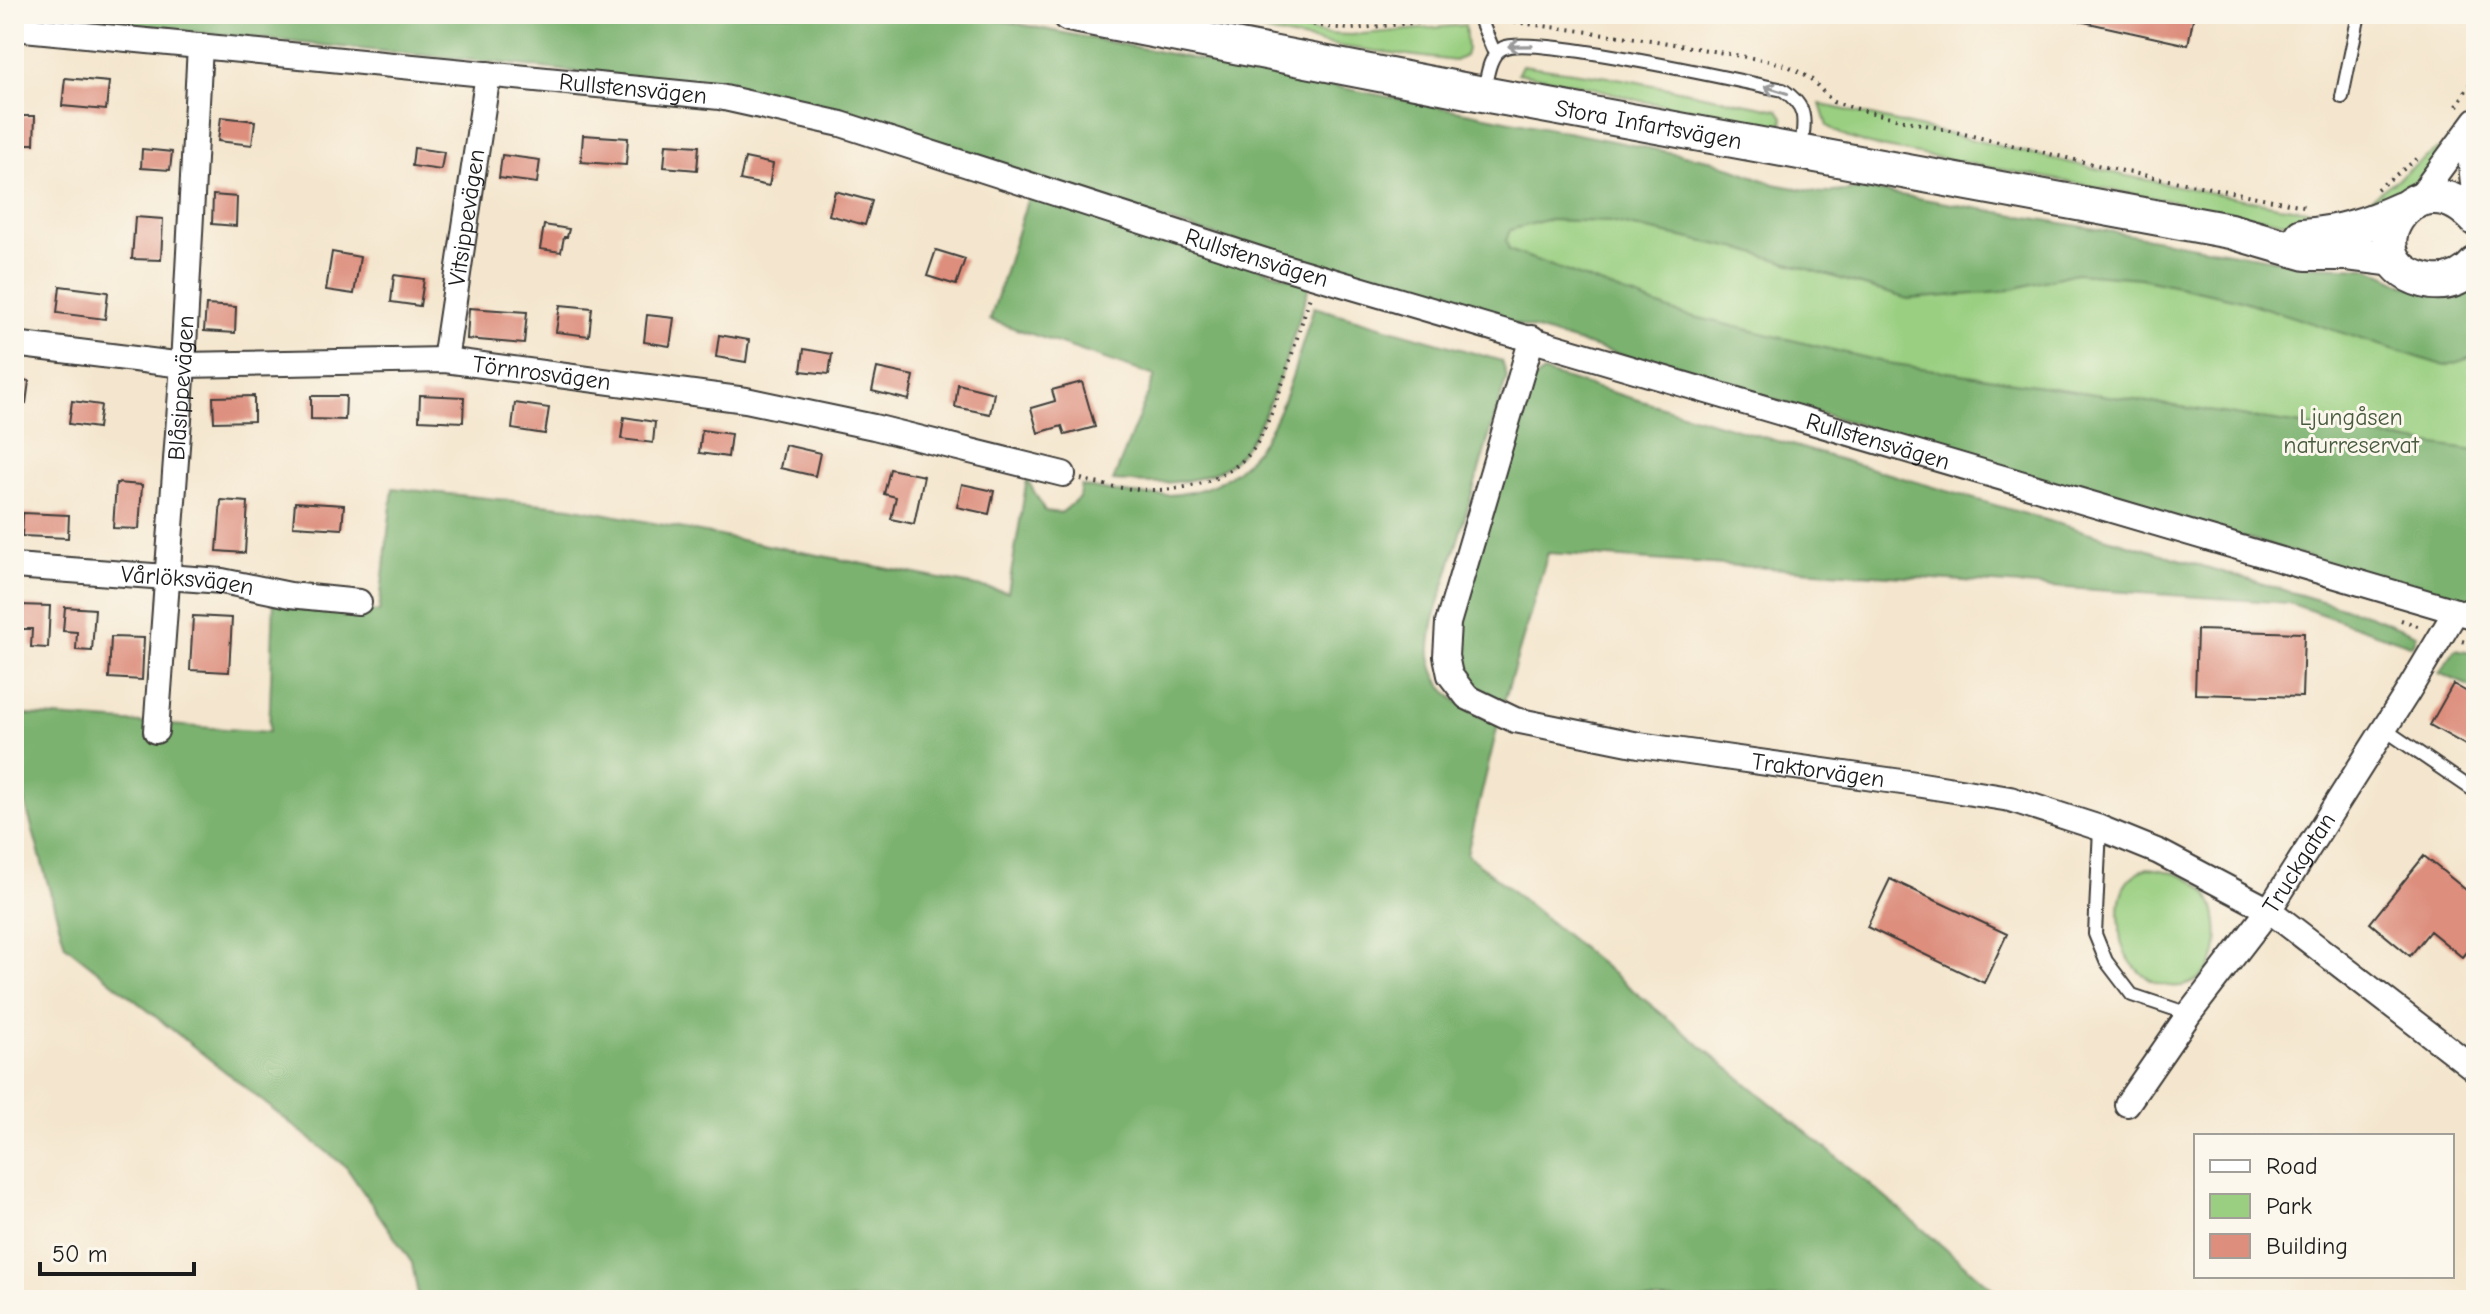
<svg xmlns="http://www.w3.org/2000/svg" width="2490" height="1314" font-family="'Comic Neue',sans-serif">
  <rect width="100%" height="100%" fill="#fbf7ec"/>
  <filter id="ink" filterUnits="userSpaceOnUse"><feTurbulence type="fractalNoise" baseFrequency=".0125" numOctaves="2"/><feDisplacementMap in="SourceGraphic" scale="16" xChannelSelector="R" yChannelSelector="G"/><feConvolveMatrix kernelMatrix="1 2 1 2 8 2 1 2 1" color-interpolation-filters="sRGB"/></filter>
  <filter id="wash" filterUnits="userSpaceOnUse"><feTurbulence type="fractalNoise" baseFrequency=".006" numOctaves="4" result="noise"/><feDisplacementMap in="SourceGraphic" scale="32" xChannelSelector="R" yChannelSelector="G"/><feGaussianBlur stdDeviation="1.8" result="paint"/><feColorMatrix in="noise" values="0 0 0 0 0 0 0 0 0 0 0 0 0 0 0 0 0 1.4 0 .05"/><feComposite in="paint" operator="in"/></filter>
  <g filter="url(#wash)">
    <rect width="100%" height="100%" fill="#f4e6ce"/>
    <path fill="#9acf81" stroke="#5b764e" stroke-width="2" d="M 1173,14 L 1227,14 L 1326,34 L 1351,35 L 1465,25 L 1467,49 L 1465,56 L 1455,61 L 1343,47 Z
      M 1522,65 L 1623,79 L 1778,110 L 1783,117 L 1782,124 L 1778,126 L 1641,101 L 1594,88 L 1518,73 Z
      M 1333,97 L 2476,333 L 2476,598 L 1885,428 L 1316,169 Z
      M 1820,104 L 2127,176 L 2278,206 L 2333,213 L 2362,205 L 2438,149 L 2444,152 L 2427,172 L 2402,193 L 2310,227 L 1870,145 L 1846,137 L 1827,126 Z
      M 2148,868 C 2167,870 2190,875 2204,890 C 2219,905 2222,947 2211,965 C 2186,1005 2135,984 2122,945 C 2120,940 2120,932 2120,927 C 2117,901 2120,877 2148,868 Z"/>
    <path fill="#7bb26f" stroke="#4c6746" stroke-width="2" d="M 14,14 L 968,14 L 1714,161 L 1774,184 L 1822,193 L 1866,189 L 2310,266 L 2370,268 L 2411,288 L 2466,291 L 2476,294 L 2476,356 L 2445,366 L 2237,299 L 2140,278 L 2076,273 L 2001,292 L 1908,299 L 1744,250 L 1609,222 L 1546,220 L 1510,230 L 1506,241 L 1509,250 L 1678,313 L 1888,363 L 2476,451 L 2476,606 L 1288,257 L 731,91 L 518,65 Z
      M 1029,194 L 1310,284 C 1294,332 1266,445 1222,469 C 1188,487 1149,483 1113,481 L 1155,376 L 990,320 Z
      M 1314,307 L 1502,361 L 1507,377 L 1433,623 C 1432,633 1429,645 1430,655 C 1434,692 1467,711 1498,725 L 1467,854 L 1867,1182 L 2006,1300 L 419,1300 L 412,1263 L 346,1167 L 65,945 L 14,763 L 14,714 L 269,732 L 274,600 L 379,612 L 393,488 L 571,507 L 1008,592 L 1027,479 L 1045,511 L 1061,513 L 1079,498 L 1081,486 C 1113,492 1146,498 1179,494 C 1273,484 1289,381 1314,307 Z
      M 1543,372 L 2369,615 L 2417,634 L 2413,646 L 2289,603 L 1548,553 L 1504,702 C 1464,684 1453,666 1458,622 L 1530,384 Z
      M 2456,649 L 2476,653 L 2476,689 L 2439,673 Z"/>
    <g id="blocks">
      <path fill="#dd8e7d" d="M 2048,14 L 2194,14 L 2188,45 Z
        M 65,78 L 109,82 L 106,110 L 62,106 Z
        M 14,116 L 35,116 L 34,144 L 14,144 Z
        M 221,117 L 255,121 L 252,145 L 218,141 Z
        M 583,135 L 628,138 L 626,165 L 581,162 Z
        M 666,144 L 699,146 L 697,170 L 664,167 Z
        M 414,148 L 444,152 L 441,170 L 412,166 Z
        M 142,149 L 172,152 L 170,170 L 141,168 Z
        M 502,155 L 540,160 L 537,183 L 499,178 Z
        M 745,158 L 773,164 L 769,186 L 740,180 Z
        M 835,191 L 872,201 L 865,225 L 829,215 Z
        M 213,195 L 237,197 L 236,226 L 212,224 Z
        M 135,217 L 163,219 L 161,260 L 132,259 Z
        M 544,225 L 569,229 L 567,237 L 564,237 L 561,252 L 540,249 Z
        M 936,250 L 965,259 L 956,285 L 927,276 Z
        M 332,252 L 360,257 L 354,294 L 326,290 Z
        M 394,275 L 424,279 L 420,306 L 391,302 Z
        M 60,286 L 108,292 L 105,319 L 57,313 Z
        M 206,305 L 236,307 L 235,333 L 204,331 Z
        M 560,305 L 592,308 L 589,336 L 556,332 Z
        M 469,308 L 527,312 L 524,344 L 467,339 Z
        M 647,315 L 674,318 L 670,346 L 644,342 Z
        M 719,335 L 749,340 L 746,362 L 716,357 Z
        M 804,349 L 832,354 L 829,374 L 801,371 Z
        M 877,368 L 914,376 L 909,400 L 872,391 Z
        M 14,378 L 29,381 L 26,403 L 14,401 Z
        M 1082,382 L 1095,427 L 1065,435 L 1062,426 L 1038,433 L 1031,408 L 1055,401 L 1052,390 Z
        M 958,384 L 994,393 L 990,414 L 955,407 Z
        M 420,395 L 464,397 L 463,422 L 419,420 Z
        M 254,396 L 254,421 L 214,422 L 213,397 Z
        M 311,396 L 346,396 L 345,420 L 311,419 Z
        M 72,401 L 101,405 L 98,428 L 69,424 Z
        M 515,403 L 549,408 L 545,434 L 512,429 Z
        M 624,417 L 655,422 L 653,443 L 621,439 Z
        M 702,430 L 731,434 L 728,457 L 699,453 Z
        M 785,445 L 820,453 L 815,476 L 780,468 Z
        M 890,469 L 924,476 L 914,524 L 891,519 L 896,497 L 884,494 Z
        M 116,483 L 142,485 L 139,529 L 113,528 Z
        M 962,484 L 994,491 L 989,514 L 957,507 Z
        M 221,500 L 248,502 L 245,553 L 217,551 Z
        M 295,502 L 344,505 L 342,529 L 293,526 Z
        M 23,513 L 69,515 L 68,538 L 22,536 Z
        M 20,605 L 50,606 L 48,648 L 31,647 L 32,629 L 19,629 Z
        M 65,607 L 95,609 L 92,651 L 76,650 L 77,632 L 63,631 Z
        M 193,616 L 232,618 L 229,672 L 190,670 Z
        M 2197,630 L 2304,633 L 2302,697 L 2195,694 Z
        M 111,637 L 144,638 L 142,680 L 109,678 Z
        M 2453,684 L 2476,697 L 2476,751 L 2430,725 Z
        M 2424,856 L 2476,898 L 2476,940 L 2462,957 L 2430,931 L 2410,956 L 2370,923 Z
        M 1890,879 L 2007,934 L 1984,983 L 1867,927 Z"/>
    </g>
  </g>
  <g filter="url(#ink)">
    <use href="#blocks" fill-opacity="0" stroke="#3c3a37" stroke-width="2"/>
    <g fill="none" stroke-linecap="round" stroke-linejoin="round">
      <defs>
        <path id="lane" d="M 1478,14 L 1495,54
          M 1484,91 C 1487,77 1489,54 1503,48 C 1532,34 1739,81 1783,90 C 1808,107 1805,120 1801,148
          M 2342,97 L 2359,14
          M 2384,729 L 2476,792
          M 2100,828 L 2095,934 L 2106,961 L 2132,995 L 2189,1014"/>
        <g id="street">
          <path id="s1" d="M 14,28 L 720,97 L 841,124 L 1281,266 L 2476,617"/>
          <path d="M 2474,124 L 2470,154 L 2476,213"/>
          <path d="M 2417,200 L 2476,120"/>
          <path id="s2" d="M 1532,338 L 1448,623 L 1446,656 L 1450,675 L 1467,697 L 1515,720 L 1639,745 L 1916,784 L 2010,799 L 2100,828 L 2159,852 L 2269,910 L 2476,1070"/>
          <path id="s3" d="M 14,344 L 183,365 L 445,360 L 746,400 L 874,427 L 1063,474"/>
          <path id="s4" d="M 445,360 L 488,74"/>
          <path id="s5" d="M 14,566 L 222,581 L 290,595 L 359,602"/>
          <path id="s6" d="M 156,731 L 183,365 L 200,46"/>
          <path id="s7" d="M 2127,1104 L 2189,1014 L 2269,910 L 2407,693 L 2456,611"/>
        </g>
        <g id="secondary">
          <path id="s8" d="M 1069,14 L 1483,94 L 2230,231 L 2306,253 L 2346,253 L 2393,259"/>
          <path d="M 2476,219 C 2413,149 2342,267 2432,282 C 2449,284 2465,277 2476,264"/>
          <path d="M 2302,236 C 2339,234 2369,224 2402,209"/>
        </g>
      </defs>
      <use href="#lane" stroke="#3c3a37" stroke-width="16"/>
      <use href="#street" stroke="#3c3a37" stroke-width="28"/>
      <use href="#secondary" stroke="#3c3a37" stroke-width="38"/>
      <path stroke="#3c3a37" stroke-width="4" stroke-dasharray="2 6" stroke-linecap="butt" d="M 1258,14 L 1327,27 L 1351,29 L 1466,18
        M 1498,20 L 1651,40 L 1774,62 L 1788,66 L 1810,78 L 1833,102 L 1865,111 L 2127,172 L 2309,207
        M 2457,106 L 2476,73
        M 2377,189 L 2421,156
        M 1081,479 C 1134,495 1209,499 1250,453 C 1273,426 1297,335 1310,297
        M 2401,620 L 2423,628
        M 2462,641 L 2476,645"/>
      <use href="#lane" stroke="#fff" stroke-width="12"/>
      <use href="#street" stroke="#fff" stroke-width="24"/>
      <use href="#secondary" stroke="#fff" stroke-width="34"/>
    </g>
    <defs><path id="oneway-shaft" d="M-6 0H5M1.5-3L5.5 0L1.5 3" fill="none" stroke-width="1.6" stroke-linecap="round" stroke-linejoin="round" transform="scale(2)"/></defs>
    <g stroke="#999">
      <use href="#oneway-shaft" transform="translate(1520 46) rotate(179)"/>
      <use href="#oneway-shaft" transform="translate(1776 90) rotate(-163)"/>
    </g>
  </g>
  <g text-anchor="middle" stroke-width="6" stroke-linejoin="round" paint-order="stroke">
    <g font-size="24" fill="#1c1c1c" stroke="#fbf7ec">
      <text dy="8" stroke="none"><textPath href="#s1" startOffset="622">Rullstensvägen</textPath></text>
      <text dy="8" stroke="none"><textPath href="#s8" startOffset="590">Stora Infartsvägen</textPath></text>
      <text dy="8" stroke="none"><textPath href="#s4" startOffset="144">Vitsippevägen</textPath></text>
      <text dy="8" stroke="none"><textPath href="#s1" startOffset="1270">Rullstensvägen</textPath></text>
      <text dy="8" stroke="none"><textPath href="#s3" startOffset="530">Törnrosvägen</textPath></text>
      <text dy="8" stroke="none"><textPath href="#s6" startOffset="344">Blåsippevägen</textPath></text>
      <text dy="8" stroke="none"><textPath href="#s1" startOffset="1918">Rullstensvägen</textPath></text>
      <text dy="8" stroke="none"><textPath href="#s5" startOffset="174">Vårlöksvägen</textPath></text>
      <text dy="8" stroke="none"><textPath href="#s2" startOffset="738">Traktorvägen</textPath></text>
      <text dy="8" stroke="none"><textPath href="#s7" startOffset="296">Truckgatan</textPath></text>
    </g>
    <g font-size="24" fill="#485b3f" stroke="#fbf7ec">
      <text x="2351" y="425">Ljungåsen<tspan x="2351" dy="28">naturreservat</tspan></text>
    </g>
  </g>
  <rect width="2490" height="1314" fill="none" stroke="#fbf7ec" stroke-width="48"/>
  <rect x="2194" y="1134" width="260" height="144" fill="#fbf7ec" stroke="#a29f99" stroke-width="2"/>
  <rect x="2210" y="1160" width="40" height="12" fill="#ffffff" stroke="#a29f99" stroke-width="2"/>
  <text x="2266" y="1174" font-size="24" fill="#1c1c1c">Road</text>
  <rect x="2210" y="1194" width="40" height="24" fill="#9acf81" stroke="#a29f99" stroke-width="2"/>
  <text x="2266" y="1214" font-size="24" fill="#1c1c1c">Park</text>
  <rect x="2210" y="1234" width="40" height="24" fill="#dd8e7d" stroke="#a29f99" stroke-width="2"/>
  <text x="2266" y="1254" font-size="24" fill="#1c1c1c">Building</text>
  <path d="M40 1262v12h154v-12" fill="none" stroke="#1c1c1c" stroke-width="4"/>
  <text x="52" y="1262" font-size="24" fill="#1c1c1c" stroke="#fbf7ec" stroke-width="6" paint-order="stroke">50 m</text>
</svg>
